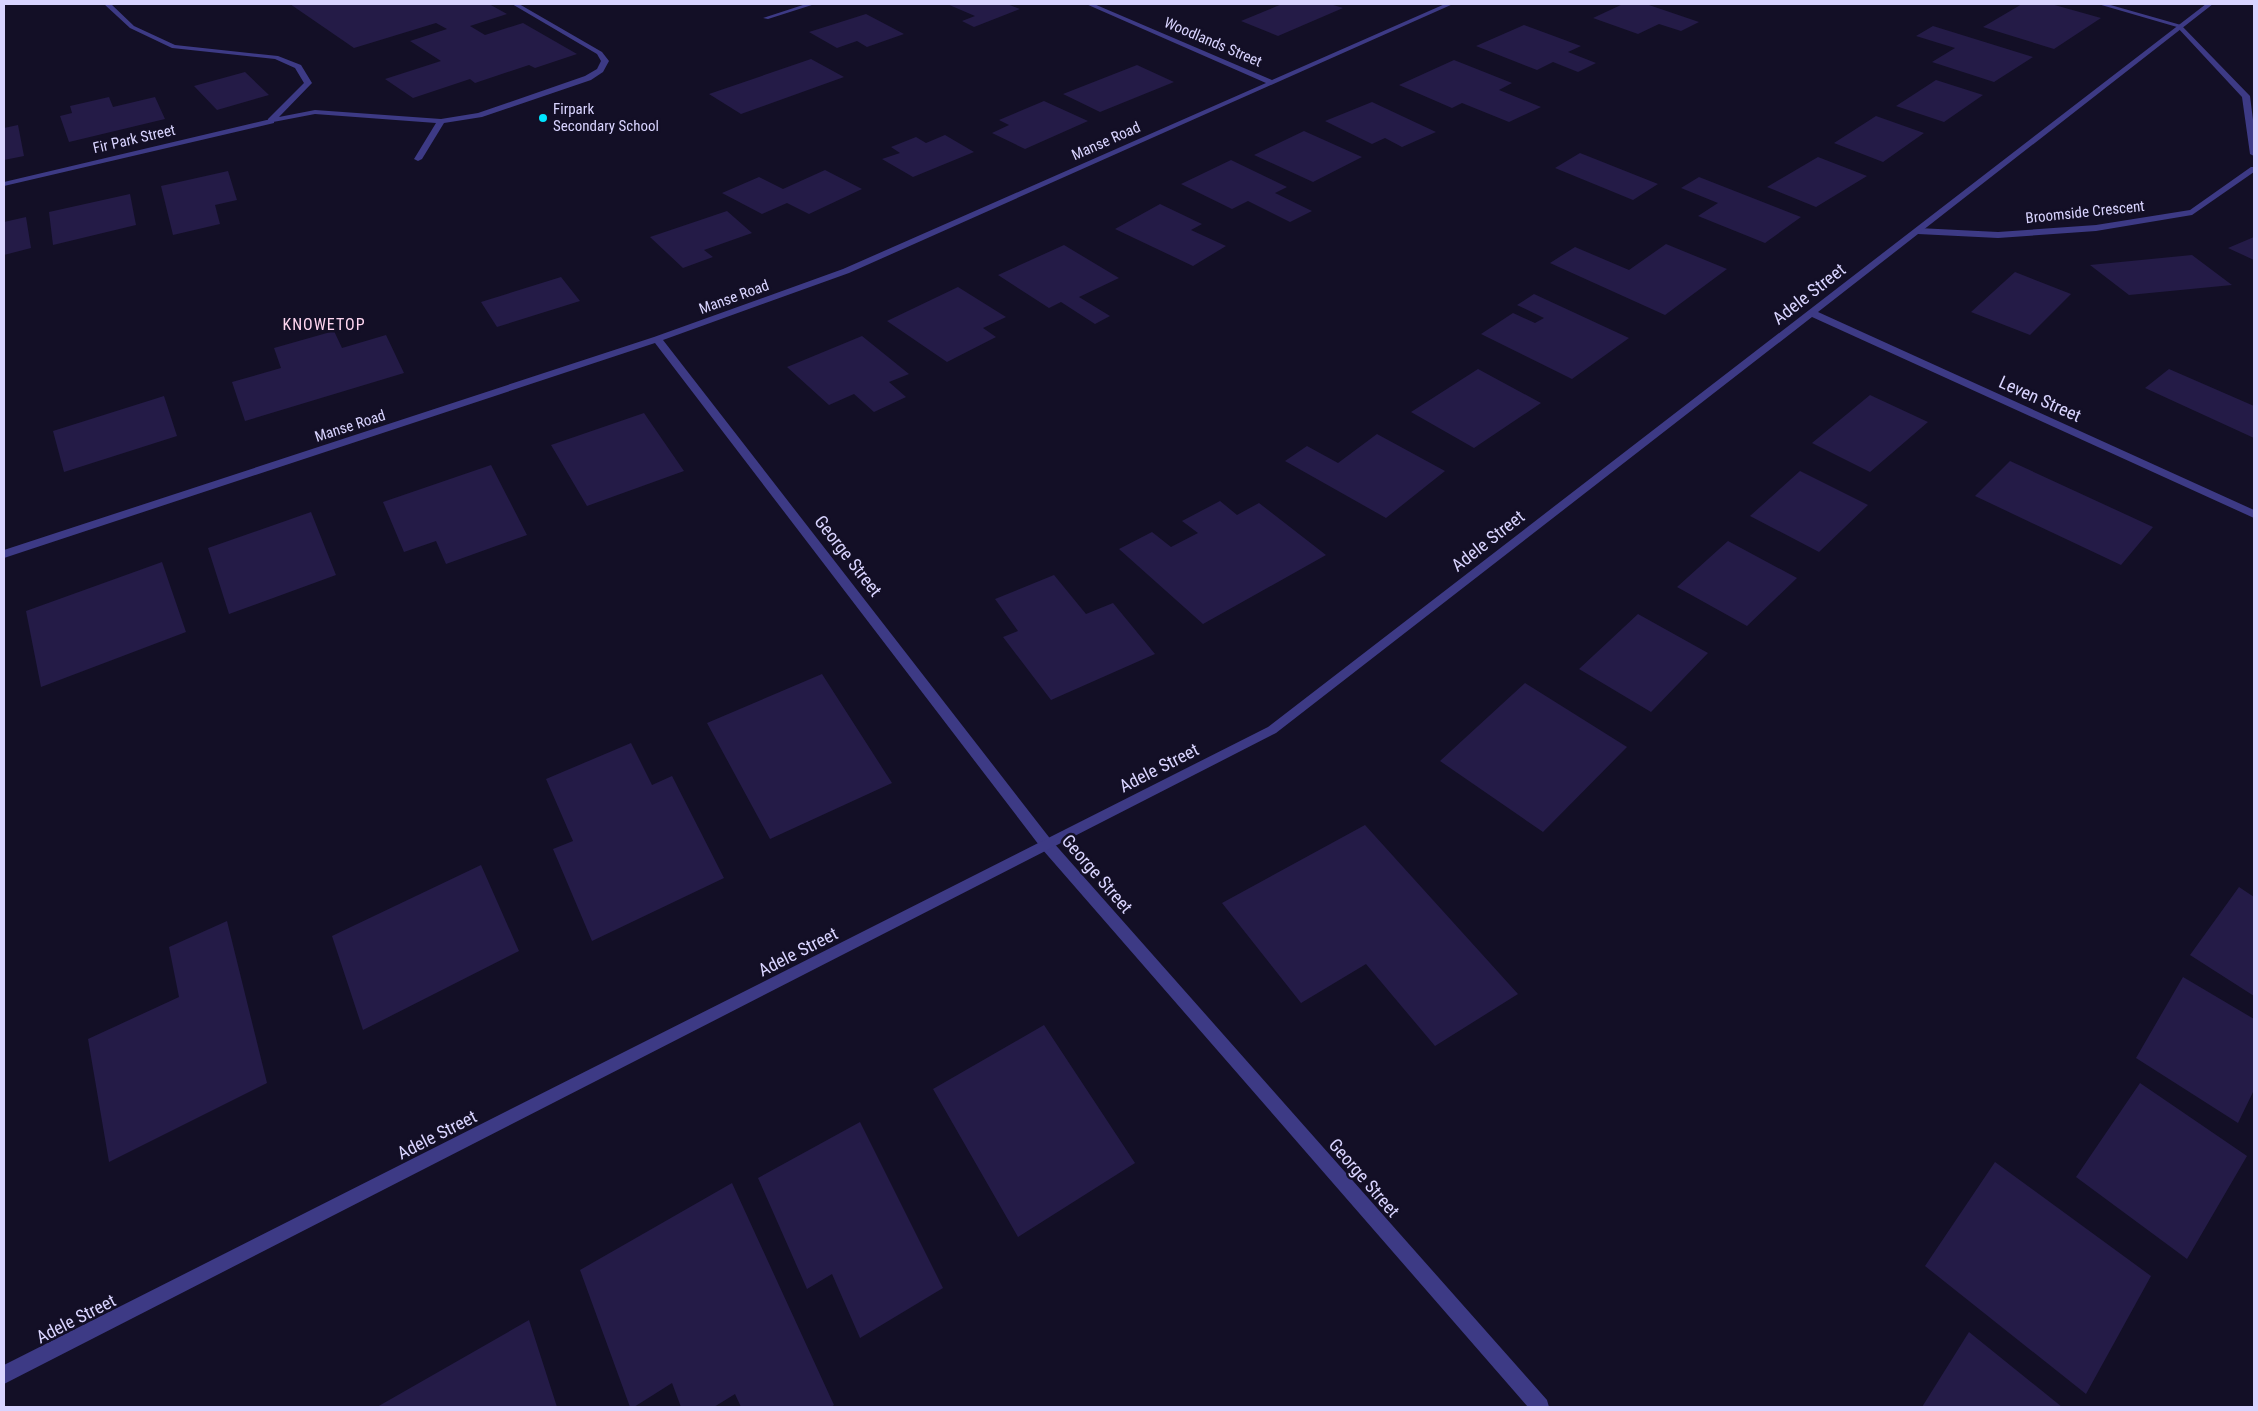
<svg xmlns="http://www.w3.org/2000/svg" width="2258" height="1411" font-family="'Roboto Condensed',sans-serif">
  <rect width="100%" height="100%" fill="#130f26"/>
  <path fill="#241b47" d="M 290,4 L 489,4 L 507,14 L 470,26 L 485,35 L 523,23 L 577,54 L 535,68 L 529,65 L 475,83 L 470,79 L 413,98 L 385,79 L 441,61 L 410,41 L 447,29 L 436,23 L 354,48 Z
    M 947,4 L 1007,4 L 1020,9 L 974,27 L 962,21 L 975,16 Z
    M 1282,4 L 1330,4 L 1343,8 L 1278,36 L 1241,21 Z
    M 1623,4 L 1646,4 L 1699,22 L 1681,31 L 1659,24 L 1638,34 L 1593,18 Z
    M 2022,4 L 2051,4 L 2101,18 L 2054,49 L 1983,27 Z
    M 866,14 L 904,34 L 867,47 L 857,41 L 837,48 L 809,32 Z
    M 1524,25 L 1581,46 L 1568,52 L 1596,63 L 1578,72 L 1553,62 L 1537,70 L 1476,46 Z
    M 1933,26 L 2033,57 L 1994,82 L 1932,62 L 1955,48 L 1916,36 Z
    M 811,59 L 844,77 L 741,114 L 709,94 Z
    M 1454,60 L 1512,83 L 1499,90 L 1541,107 L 1509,122 L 1462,103 L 1452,108 L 1399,85 Z
    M 1137,65 L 1174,82 L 1100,112 L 1063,94 Z
    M 245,72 L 269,95 L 217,110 L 194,86 Z
    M 1936,80 L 1983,95 L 1944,122 L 1896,106 Z
    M 109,97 L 113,107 L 155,97 L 165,119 L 69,142 L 60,116 L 72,113 L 70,106 Z
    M 1044,101 L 1088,121 L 1025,149 L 992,133 L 1009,125 L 999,120 Z
    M 1372,102 L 1436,132 L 1402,147 L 1385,138 L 1372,144 L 1325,121 Z
    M 1876,116 L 1924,133 L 1883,162 L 1834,143 Z
    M 18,125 L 24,156 L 4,160 L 4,128 Z
    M 1304,131 L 1362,157 L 1313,182 L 1254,155 Z
    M 945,135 L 974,152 L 913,177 L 882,159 L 900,153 L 891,147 L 916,137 L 926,143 Z
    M 1580,153 L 1658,184 L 1633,200 L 1555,168 Z
    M 1818,157 L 1867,176 L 1816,207 L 1767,187 Z
    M 1231,160 L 1287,187 L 1275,193 L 1312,211 L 1290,222 L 1248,201 L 1232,209 L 1181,184 Z
    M 825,170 L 862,189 L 809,214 L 787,203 L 762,214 L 722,193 L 759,177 L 783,189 Z
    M 228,171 L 237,200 L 215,205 L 220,224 L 173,235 L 161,186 Z
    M 1699,177 L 1801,217 L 1765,243 L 1698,216 L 1718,203 L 1681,188 Z
    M 130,194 L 136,225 L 53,245 L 49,212 Z
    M 1160,204 L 1202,224 L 1191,230 L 1226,246 L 1193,266 L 1115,229 Z
    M 727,211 L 752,233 L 704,250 L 713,257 L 683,268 L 650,237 Z
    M 26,217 L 31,248 L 4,255 L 4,222 Z
    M 2254,237 L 2254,260 L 2228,248 Z
    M 1666,244 L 1727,269 L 1665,315 L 1550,263 L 1575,247 L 1629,270 Z
    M 1064,245 L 1119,278 L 1079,297 L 1110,316 L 1095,324 L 1061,302 L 1049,308 L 998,275 Z
    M 2192,255 L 2232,285 L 2129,295 L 2090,265 Z
    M 2015,272 L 2071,294 L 2030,335 L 1971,312 Z
    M 561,277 L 580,301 L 497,327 L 481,302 Z
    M 958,287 L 1006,317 L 983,328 L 996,337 L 947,362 L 887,321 Z
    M 1534,294 L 1629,338 L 1572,379 L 1481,334 L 1513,313 L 1535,323 L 1544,318 L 1517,305 Z
    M 334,331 L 342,348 L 386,335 L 404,373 L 245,421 L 232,382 L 281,368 L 274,348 Z
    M 862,336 L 909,374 L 889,382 L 906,397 L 874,412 L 854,394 L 829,405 L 787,367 Z
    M 1478,369 L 1541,403 L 1474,448 L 1411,412 Z
    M 2169,369 L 2254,406 L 2254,438 L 2145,388 Z
    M 1870,395 L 1928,422 L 1870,472 L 1812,443 Z
    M 164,396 L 177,436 L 64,472 L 53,431 Z
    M 644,413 L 684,471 L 587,506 L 551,445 Z
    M 1377,434 L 1445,471 L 1386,518 L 1285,461 L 1307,446 L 1338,463 Z
    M 2010,461 L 2153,527 L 2121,565 L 1975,496 Z
    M 491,465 L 527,535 L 446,564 L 436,541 L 404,552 L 383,502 Z
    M 1800,471 L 1868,505 L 1819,552 L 1750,516 Z
    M 1220,501 L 1237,515 L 1259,503 L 1326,555 L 1203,624 L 1119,549 L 1152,532 L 1171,547 L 1198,533 L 1182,521 Z
    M 311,512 L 336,575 L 229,614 L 208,548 Z
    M 1728,541 L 1797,578 L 1747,626 L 1677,587 Z
    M 162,562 L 186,632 L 41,687 L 26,611 Z
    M 1054,575 L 1086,614 L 1113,603 L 1155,654 L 1051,700 L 1003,637 L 1018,631 L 995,599 Z
    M 1638,614 L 1708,653 L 1651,712 L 1579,669 Z
    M 822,674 L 892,783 L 770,839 L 707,723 Z
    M 1525,683 L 1627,747 L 1543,832 L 1440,761 Z
    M 631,743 L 652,785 L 672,776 L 724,878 L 592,941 L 553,849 L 573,841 L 546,779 Z
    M 1365,825 L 1518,994 L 1435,1046 L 1366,964 L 1301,1003 L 1222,903 Z
    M 481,865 L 519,951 L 363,1030 L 332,936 Z
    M 2239,887 L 2254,897 L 2254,996 L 2190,955 Z
    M 227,921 L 267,1083 L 109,1162 L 88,1039 L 179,997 L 169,947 Z
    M 2183,977 L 2254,1019 L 2254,1090 L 2238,1123 L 2136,1058 Z
    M 1044,1025 L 1135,1163 L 1018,1237 L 933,1089 Z
    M 2140,1083 L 2247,1156 L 2187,1259 L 2076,1177 Z
    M 860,1122 L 943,1288 L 860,1338 L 832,1274 L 807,1289 L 758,1178 Z
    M 1995,1162 L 2151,1276 L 2086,1394 L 1925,1266 Z
    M 732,1183 L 834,1405 L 831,1407 L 741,1407 L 735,1394 L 714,1407 L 681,1407 L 672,1383 L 634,1407 L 630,1407 L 580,1270 Z
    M 529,1320 L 557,1407 L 377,1407 Z
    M 1969,1332 L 2062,1407 L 1922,1407 Z"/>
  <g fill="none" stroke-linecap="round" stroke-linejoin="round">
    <path fill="#3d3a85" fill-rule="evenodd" d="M 104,4 L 111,4 L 134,26 L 175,45 L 278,56 L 301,65 L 312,83 L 279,117 L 315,110 L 441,119 L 478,113 L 585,76 L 597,69 L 601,61 L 597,54 L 512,4 L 519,4 L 602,52 L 609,61 L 603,72 L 591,80 L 482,117 L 444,123 L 422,159 L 418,161 L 414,159 L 436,123 L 315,114 L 268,123 L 268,119 L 304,83 L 295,68 L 275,59 L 172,48 L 130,28 Z"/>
    <path fill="#3d3a85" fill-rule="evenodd" d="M 806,4 L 815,4 L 768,19 L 763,18 Z
      M 1086,4 L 1094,4 L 1272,80 L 1445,4 L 1453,4 L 849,273 L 663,340 L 1052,841 L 1547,1400 L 1549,1407 L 1528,1407 L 1042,849 L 655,343 L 4,558 L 4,550 L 654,337 L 843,269 L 1266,83 Z
      M 2098,4 L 2107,4 L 2181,25 L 2250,96 L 2254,128 L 2254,156 L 2250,154 L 2242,97 L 2177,27 Z
      M 271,119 L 274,119 L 274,123 L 4,186 L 4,182 Z
      M 2251,167 L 2254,167 L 2254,172 L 2192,215 L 2096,231 L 1998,238 L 1918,234 L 1914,231 L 1918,228 L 1998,232 L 2096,225 L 2190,210 Z"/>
    <path fill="#3d3a85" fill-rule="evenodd" d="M 2206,4 L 2213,4 L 1818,312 L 2254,510 L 2254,518 L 1812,317 L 1276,733 L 4,1384 L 4,1365 L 1268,727 Z"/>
  </g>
  <circle fill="#00e5ff" stroke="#130f26" stroke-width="2" cx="543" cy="118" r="5"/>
  <g text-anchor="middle" stroke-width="5" stroke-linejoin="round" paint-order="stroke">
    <g font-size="15" fill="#d9d4ff" stroke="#130f26">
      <text transform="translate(1213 42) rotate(23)" y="5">Woodlands Street</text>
      <text transform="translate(134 139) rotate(-13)" y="5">Fir Park Street</text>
      <text transform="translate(1106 141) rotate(-24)" y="5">Manse Road</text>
      <text transform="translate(2085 212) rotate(-6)" y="5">Broomside Crescent</text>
      <text transform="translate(734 297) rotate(-20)" y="5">Manse Road</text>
      <text transform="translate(350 426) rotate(-18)" y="5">Manse Road</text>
    </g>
    <g font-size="15" fill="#d9d4ff" stroke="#130f26" text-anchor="start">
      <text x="553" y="114">Firpark<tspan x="553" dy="17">Secondary School</tspan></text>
    </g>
    <g font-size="16" letter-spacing="1" fill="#ffd6f0" stroke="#130f26">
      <text x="324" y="330">KNOWETOP</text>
    </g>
    <g font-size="18" fill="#d9d4ff" stroke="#130f26">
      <text transform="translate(1809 294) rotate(-38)" y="6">Adele Street</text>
      <text transform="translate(2040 399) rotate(24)" y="6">Leven Street</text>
      <text transform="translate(1488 541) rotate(-38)" y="6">Adele Street</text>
      <text transform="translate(848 556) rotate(52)" y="6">George Street</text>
      <text transform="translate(1159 768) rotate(-27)" y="6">Adele Street</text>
      <text transform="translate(1097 874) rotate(49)" y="6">George Street</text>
      <text transform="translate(798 952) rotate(-27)" y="6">Adele Street</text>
      <text transform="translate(437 1135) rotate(-27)" y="6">Adele Street</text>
      <text transform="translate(1364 1178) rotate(49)" y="6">George Street</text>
      <text transform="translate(76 1319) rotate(-27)" y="6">Adele Street</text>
    </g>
  </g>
  <rect width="2258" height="1411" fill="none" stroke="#d9d4ff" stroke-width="10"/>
</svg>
